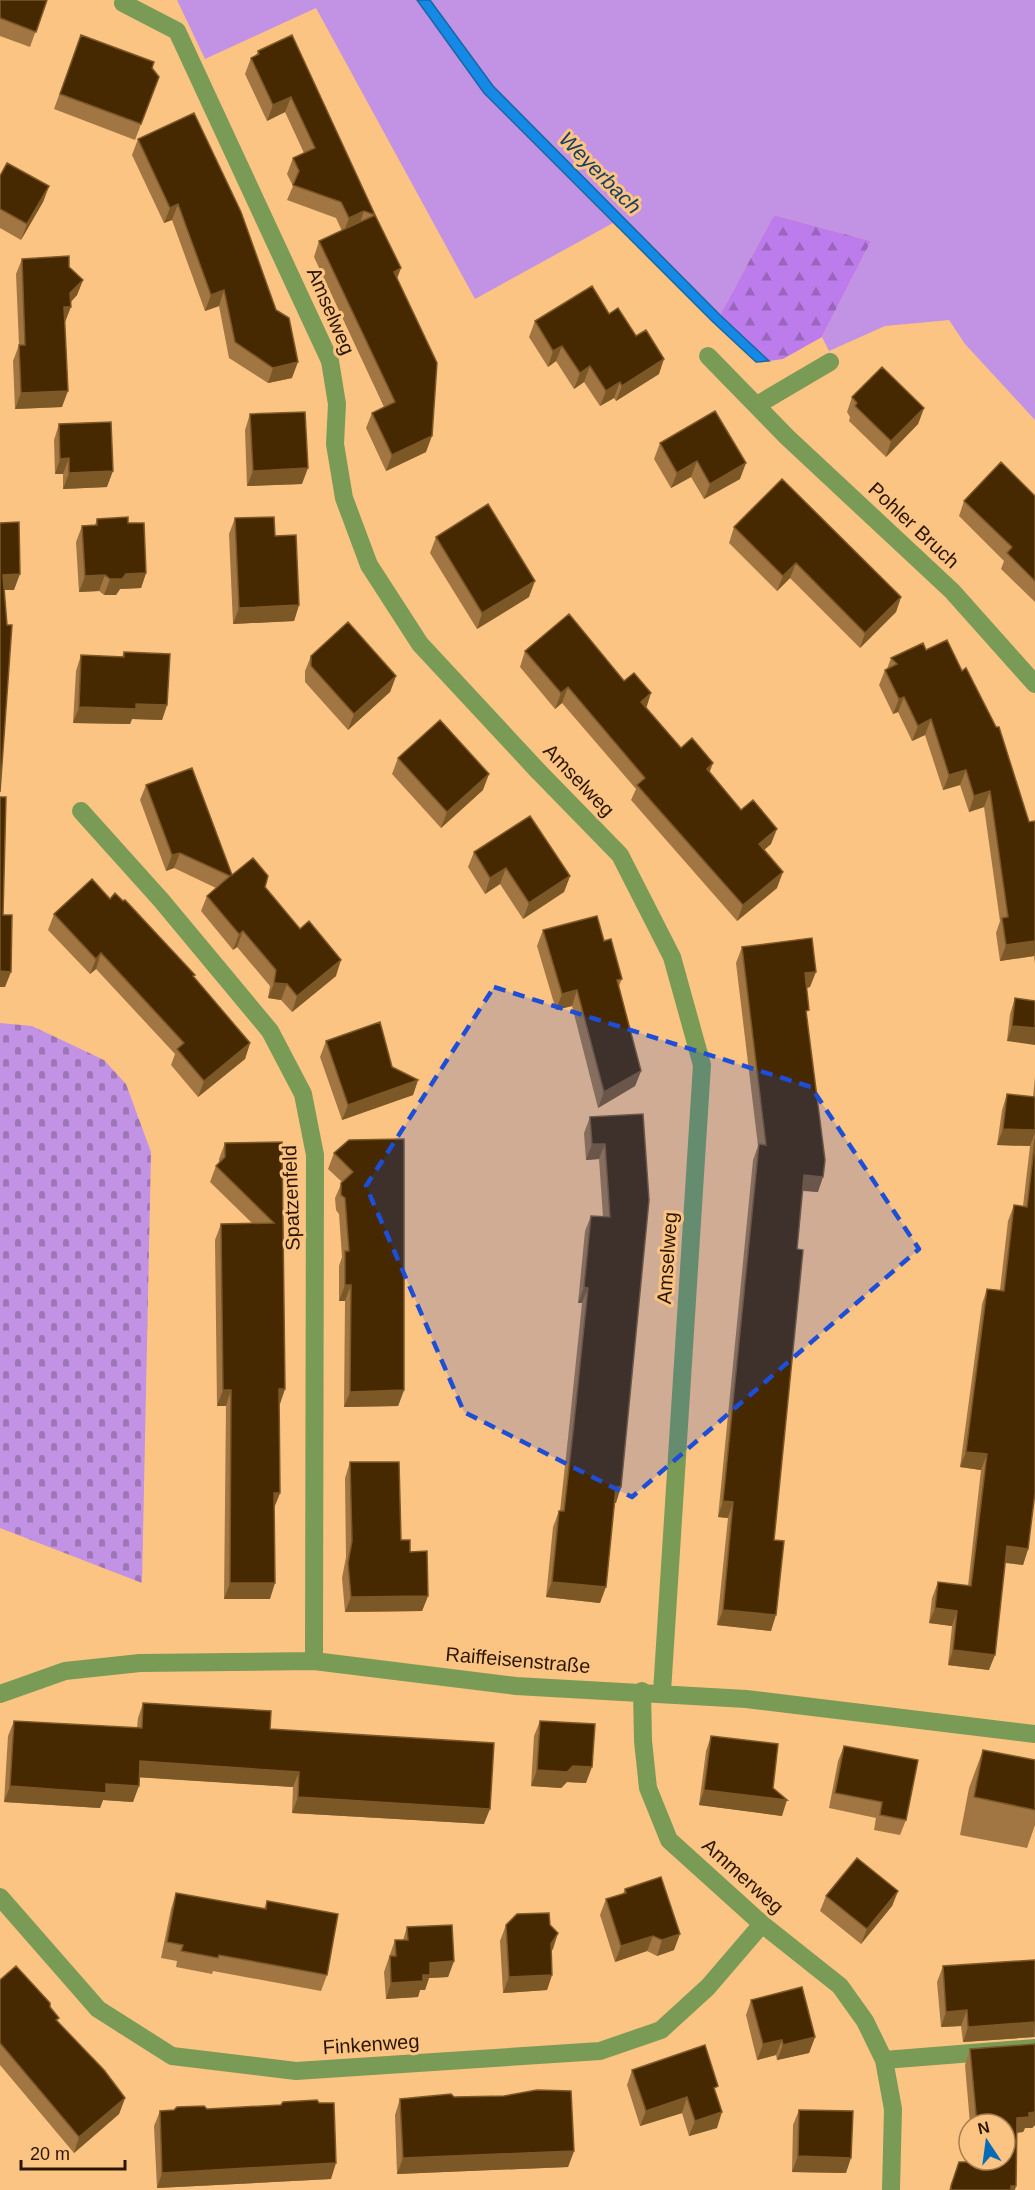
<svg xmlns="http://www.w3.org/2000/svg" width="1035" height="2190" font-family="Helvetica,sans-serif">
  <defs>
    <pattern id="forest-firs" width="22" height="20" patternUnits="userSpaceOnUse" patternTransform="scale(1.5)"><rect width="22" height="20" fill="#bd7ceb"/><path d="M5 1l3.5 6h-7zM16 11l3.5 6h-7z" fill="#9a65bc"/></pattern>
    <pattern id="cemetery-stones" width="16" height="16" patternUnits="userSpaceOnUse" patternTransform="scale(1.5)"><rect width="16" height="16" fill="#c292e5"/><path d="M2 7V4a2 2 0 0 1 4 0v3zM10 15v-3a2 2 0 0 1 4 0v3z" fill="#9e76b7"/></pattern>
  </defs>
  <rect width="100%" height="100%" fill="#fcc483"/>
  <path fill="#c292e5" d="M 177,0 L 417,0 L 484,93 L 613,223 L 475,299 L 316,8 L 205,59 Z
    M 430,0 L 1035,0 L 1035,420 L 965,344 L 949,320 L 885,326 L 829,351 L 822,337 L 871,241 L 774,215 L 720,315 L 493,86 Z"/>
  <path fill="url(#forest-firs)" d="M 774,215 L 871,241 L 822,337 L 783,359 L 769,361 L 720,315 Z"/>
  <path fill="url(#cemetery-stones)" d="M 0,1023 L 32,1026 L 104,1060 L 126,1084 L 151,1152 L 142,1583 L 0,1528 Z"/>
  <path fill="#1489e5" stroke="#1b66a0" stroke-width="1.5" d="M 417,0 L 430,0 L 493,86 L 720,315 L 769,361 L 756,362 L 713,322 L 484,93 Z"/>
  <g fill="none" stroke-linecap="round" stroke-linejoin="round">
    <path stroke="#799b56" stroke-width="18" d="M 123,3 L 177,31 L 330,361 L 337,404 L 335,444 L 344,498 L 369,565 L 420,644 L 539,772 L 620,855 L 672,957 L 702,1065 L 662,1692
      M 708,356 L 787,437 L 952,591 L 1035,684
      M 757,405 L 830,362
      M 81,811 L 161,900 L 270,1031 L 303,1094 L 315,1155 L 314,1661
      M 642,1691 L 643,1741 L 648,1788 L 669,1840 L 762,1924 L 840,1986 L 865,2021 L 884,2060 L 893,2109 L 891,2190
      M 0,1694 L 65,1671 L 140,1663 L 314,1661 L 516,1686 L 746,1699 L 1035,1734
      M 0,1897 L 98,2009 L 172,2056 L 296,2071 L 600,2051 L 661,2030 L 708,1987 L 762,1924
      M 884,2060 L 1035,2048"/>
  </g>
  <path fill="#a17642" d="M 0,0 L 47,0 L 30,47 L 0,36 Z
    M 81,35 L 152,68 L 159,77 L 135,140 L 54,109 Z
    M 258,51 L 375,215 L 397,278 L 426,452 L 386,471 L 366,428 L 372,413 L 384,407 L 314,257 L 319,241 L 342,231 L 336,218 L 287,200 L 293,186 L 287,174 L 293,158 L 304,153 L 285,112 L 267,121 L 245,74 L 251,58 L 256,56 Z
    M 138,139 L 292,378 L 268,383 L 229,358 L 219,306 L 205,311 L 172,220 L 164,223 L 132,155 Z
    M 0,176 L 49,186 L 43,202 L 21,240 L 0,228 Z
    M 22,259 L 69,267 L 83,280 L 77,295 L 71,302 L 65,322 L 62,407 L 15,409 L 13,361 L 19,345 L 16,274 Z
    M 609,314 L 659,374 L 616,401 L 614,398 L 600,406 L 584,382 L 574,389 L 556,361 L 548,367 L 529,337 L 535,321 Z
    M 852,397 L 924,408 L 918,424 L 886,457 L 849,421 L 850,417 L 847,412 Z
    M 250,414 L 302,484 L 247,486 L 245,430 Z
    M 59,424 L 107,487 L 63,489 L 63,474 L 55,474 L 54,440 Z
    M 660,443 L 740,479 L 704,499 L 691,477 L 671,488 L 654,459 Z
    M 1035,496 L 1035,602 L 1001,569 L 1004,561 L 959,516 L 964,501 Z
    M 235,518 L 275,536 L 299,605 L 294,621 L 233,624 L 229,534 Z
    M 97,519 L 128,523 L 146,573 L 141,588 L 120,589 L 116,595 L 104,595 L 99,591 L 79,592 L 76,542 L 82,526 L 95,525 Z
    M 734,527 L 901,597 L 896,612 L 860,648 L 790,578 L 777,591 L 729,543 Z
    M 436,537 L 529,597 L 477,629 L 430,553 Z
    M 926,650 L 1029,822 L 1035,821 L 1035,964 L 1034,956 L 1000,961 L 996,933 L 1000,921 L 984,807 L 969,812 L 960,785 L 943,790 L 925,735 L 912,741 L 898,712 L 893,714 L 879,685 L 885,670 L 887,669 L 891,658 Z
    M 525,651 L 646,707 L 681,748 L 710,773 L 771,844 L 764,850 L 777,888 L 737,921 L 631,800 L 636,789 L 562,703 L 555,709 L 520,667 Z
    M 124,652 L 167,705 L 162,720 L 132,719 L 130,724 L 73,723 L 76,671 L 81,655 L 122,657 Z
    M 311,656 L 396,676 L 390,692 L 348,730 L 305,682 L 305,671 Z
    M 398,758 L 483,790 L 441,828 L 392,774 Z
    M 146,785 L 232,875 L 265,887 L 336,976 L 292,1012 L 281,1000 L 268,998 L 270,986 L 237,947 L 233,950 L 201,911 L 207,896 L 216,888 L 174,868 L 166,871 L 140,800 Z
    M 474,852 L 570,876 L 564,892 L 523,919 L 500,884 L 485,894 L 468,867 Z
    M 110,899 L 194,977 L 250,1043 L 245,1059 L 198,1097 L 171,1065 L 175,1054 L 96,969 L 90,974 L 48,930 L 54,914 Z
    M 543,930 L 604,941 L 622,979 L 619,986 L 641,1071 L 635,1086 L 598,1108 L 572,1006 L 556,1010 L 537,946 Z
    M 742,947 L 810,987 L 807,988 L 807,1017 L 818,1192 L 802,1191 L 774,1540 L 771,1631 L 717,1625 L 728,1518 L 718,1517 L 753,1160 L 758,1146 L 736,963 Z
    M 1015,998 L 1035,1001 L 1007,1041 L 1010,1014 Z
    M 326,1041 L 418,1080 L 413,1095 L 342,1120 L 320,1057 Z
    M 1035,1077 L 1035,1492 L 1028,1549 L 1023,1565 L 1005,1563 L 989,1670 L 948,1665 L 952,1626 L 929,1623 L 932,1598 L 938,1582 L 968,1586 L 981,1470 L 960,1467 L 982,1304 L 987,1289 L 1000,1290 L 1008,1221 L 1014,1205 L 1023,1206 L 1030,1146 L 997,1145 L 1002,1110 L 1007,1094 L 1033,1097 Z
    M 643,1114 L 616,1503 L 615,1503 L 600,1603 L 546,1597 L 553,1527 L 559,1511 L 560,1511 L 568,1438 L 582,1303 L 578,1303 L 585,1231 L 591,1216 L 603,1217 L 599,1159 L 586,1160 L 584,1133 L 590,1117 Z
    M 349,1140 L 404,1390 L 398,1406 L 344,1407 L 345,1301 L 339,1301 L 339,1266 L 342,1257 L 339,1214 L 336,1210 L 335,1198 L 342,1182 L 328,1169 L 334,1153 Z
    M 282,1142 L 285,1389 L 279,1404 L 280,1493 L 274,1508 L 270,1599 L 224,1599 L 226,1406 L 217,1406 L 215,1240 L 221,1224 L 253,1224 L 210,1182 L 216,1166 L 219,1163 L 219,1159 L 225,1143 Z
    M 350,1462 L 401,1540 L 428,1596 L 422,1611 L 345,1612 L 342,1578 L 346,1557 L 345,1478 Z
    M 143,1703 L 270,1729 L 484,1824 L 292,1813 L 293,1787 L 139,1777 L 133,1802 L 103,1800 L 100,1808 L 4,1802 L 8,1736 L 14,1721 L 137,1728 L 138,1718 Z
    M 540,1721 L 586,1783 L 567,1782 L 561,1788 L 531,1786 L 534,1736 Z
    M 711,1736 L 782,1816 L 699,1805 L 706,1751 Z
    M 844,1746 L 906,1820 L 900,1835 L 874,1830 L 876,1818 L 829,1808 L 838,1761 Z
    M 983,1750 L 1035,1760 L 1035,1825 L 1027,1848 L 960,1835 L 969,1788 Z
    M 625,1889 L 674,1950 L 657,1956 L 647,1951 L 615,1962 L 600,1915 L 606,1899 L 623,1894 Z
    M 898,1891 L 892,1906 L 861,1944 L 820,1911 L 826,1896 Z
    M 176,1893 L 264,1909 L 267,1901 L 327,1975 L 321,1991 L 213,1971 L 212,1974 L 176,1967 L 177,1961 L 161,1958 L 171,1909 Z
    M 506,1925 L 553,1949 L 551,1951 L 552,1975 L 547,1990 L 503,1993 L 500,1941 Z
    M 407,1927 L 454,1961 L 448,1977 L 429,1978 L 425,1990 L 420,1990 L 418,1997 L 386,1999 L 384,1972 L 395,1940 L 403,1940 Z
    M 1035,1960 L 1035,2037 L 963,2042 L 961,2026 L 941,2027 L 937,1982 L 943,1966 Z
    M 0,1980 L 50,2007 L 58,2021 L 125,2098 L 119,2114 L 74,2153 L 0,2065 Z
    M 751,2000 L 815,2037 L 809,2053 L 777,2060 L 776,2055 L 757,2060 L 746,2015 Z
    M 1035,2044 L 1035,2125 L 1032,2128 L 1025,2128 L 1023,2132 L 1017,2133 L 1015,2190 L 949,2190 L 959,2162 L 973,2162 L 973,2160 L 1005,2160 L 1005,2124 L 970,2124 L 965,2065 L 970,2049 Z
    M 632,2070 L 716,2092 L 717,2128 L 689,2136 L 682,2113 L 640,2126 L 627,2085 Z
    M 454,2097 L 574,2151 L 568,2167 L 397,2174 L 395,2115 L 400,2099 Z
    M 207,2109 L 331,2179 L 157,2188 L 154,2126 L 160,2111 Z
    M 799,2110 L 846,2173 L 792,2172 L 793,2125 Z"/>
  <path fill="#7d5827" d="M 291,97 L 285,112 L 267,121 L 273,105 Z
    M 49,186 L 43,202 L 21,240 L 27,224 Z
    M 178,204 L 172,220 L 164,223 L 170,208 Z
    M 364,211 L 359,226 L 343,234 L 349,218 Z
    M 401,268 L 395,284 L 394,272 Z
    M 83,280 L 77,295 L 66,307 L 71,307 L 65,322 L 59,323 L 70,293 Z
    M 224,290 L 219,306 L 205,311 L 211,295 Z
    M 562,346 L 556,361 L 548,367 L 553,351 Z
    M 664,359 L 659,374 L 616,401 L 622,386 Z
    M 298,362 L 292,378 L 268,383 L 273,368 Z
    M 590,366 L 584,382 L 574,389 L 580,373 Z
    M 620,382 L 614,398 L 600,406 L 606,391 Z
    M 68,391 L 62,407 L 15,409 L 21,393 Z
    M 924,408 L 918,424 L 886,457 L 891,441 Z
    M 432,436 L 426,452 L 386,471 L 392,455 Z
    M 69,458 L 63,474 L 55,474 L 60,459 Z
    M 697,461 L 691,477 L 671,488 L 677,473 Z
    M 746,463 L 740,479 L 704,499 L 710,484 Z
    M 308,468 L 302,484 L 247,486 L 253,471 Z
    M 113,471 L 107,487 L 63,489 L 69,473 Z
    M 796,563 L 790,578 L 777,591 L 783,576 Z
    M 146,573 L 141,588 L 120,589 L 116,595 L 104,595 L 110,579 L 126,574 Z
    M 20,574 L 14,590 L 0,590 L 3,575 Z
    M 105,575 L 99,591 L 79,592 L 85,576 Z
    M 535,581 L 529,597 L 477,629 L 482,613 Z
    M 901,597 L 896,612 L 860,648 L 865,633 Z
    M 299,605 L 294,621 L 233,624 L 239,608 Z
    M 396,676 L 390,692 L 348,730 L 354,714 Z
    M 568,687 L 562,703 L 555,709 L 561,693 Z
    M 651,693 L 646,709 L 641,702 Z
    M 904,697 L 898,712 L 893,714 L 899,699 Z
    M 136,704 L 167,705 L 162,720 L 132,719 L 130,724 L 73,723 L 79,707 Z
    M 931,719 L 925,735 L 912,741 L 918,726 Z
    M 713,763 L 707,779 L 707,769 Z
    M 966,770 L 960,785 L 943,790 L 949,775 Z
    M 489,774 L 483,790 L 441,828 L 447,812 Z
    M 990,791 L 984,807 L 969,812 L 974,796 Z
    M 777,829 L 771,844 L 753,859 L 759,844 Z
    M 180,853 L 174,868 L 166,871 L 172,855 Z
    M 506,868 L 500,884 L 485,894 L 490,878 Z
    M 783,872 L 777,888 L 737,921 L 743,905 Z
    M 570,876 L 564,892 L 523,919 L 529,903 Z
    M 243,931 L 237,947 L 233,950 L 239,934 Z
    M 1035,941 L 1035,953 L 1034,956 L 1000,961 L 1006,945 Z
    M 101,953 L 96,969 L 90,974 L 96,959 Z
    M 341,960 L 336,976 L 292,1012 L 297,996 Z
    M 0,971 L 11,972 L 5,987 L 0,987 Z
    M 816,972 L 810,987 L 799,989 L 805,973 Z
    M 274,983 L 287,984 L 281,1000 L 268,998 Z
    M 577,990 L 572,1006 L 556,1010 L 562,994 Z
    M 1012,1026 L 1035,1028 L 1035,1045 L 1007,1041 Z
    M 250,1043 L 245,1059 L 198,1097 L 204,1081 Z
    M 641,1071 L 635,1086 L 598,1108 L 604,1092 Z
    M 418,1080 L 413,1095 L 342,1120 L 348,1105 Z
    M 1003,1129 L 1035,1130 L 1035,1133 L 1030,1146 L 997,1145 Z
    M 592,1144 L 605,1144 L 599,1159 L 586,1160 Z
    M 804,1175 L 823,1177 L 818,1192 L 798,1190 Z
    M 345,1285 L 351,1285 L 345,1301 L 339,1301 Z
    M 584,1287 L 588,1288 L 582,1303 L 578,1303 Z
    M 279,1389 L 285,1389 L 280,1404 L 273,1405 Z
    M 223,1390 L 231,1390 L 226,1406 L 217,1406 Z
    M 404,1390 L 398,1406 L 344,1407 L 350,1392 Z
    M 966,1452 L 987,1454 L 981,1470 L 960,1467 Z
    M 616,1487 L 621,1487 L 616,1503 L 610,1502 Z
    M 274,1493 L 280,1493 L 274,1508 Z
    M 723,1501 L 733,1502 L 728,1518 L 718,1517 Z
    M 1007,1546 L 1028,1549 L 1023,1565 L 1001,1562 Z
    M 552,1582 L 606,1587 L 600,1603 L 546,1597 Z
    M 230,1583 L 275,1583 L 270,1599 L 224,1599 Z
    M 428,1596 L 422,1611 L 345,1612 L 351,1597 Z
    M 935,1608 L 957,1611 L 952,1626 L 929,1623 Z
    M 723,1610 L 776,1615 L 771,1631 L 717,1625 Z
    M 953,1650 L 995,1655 L 989,1670 L 948,1665 Z
    M 140,1761 L 299,1772 L 293,1787 L 134,1777 Z
    M 573,1766 L 592,1767 L 586,1783 L 567,1782 L 561,1788 L 531,1786 L 537,1770 Z
    M 106,1784 L 139,1786 L 133,1802 L 103,1800 L 100,1808 L 4,1802 L 10,1786 Z
    M 704,1790 L 787,1800 L 782,1816 L 699,1805 Z
    M 298,1797 L 490,1809 L 484,1824 L 292,1813 Z
    M 898,1891 L 892,1906 L 861,1944 L 867,1929 Z
    M 558,1933 L 553,1949 L 545,1959 L 551,1944 Z
    M 680,1934 L 674,1950 L 657,1956 L 662,1940 Z
    M 653,1936 L 647,1951 L 615,1962 L 621,1946 Z
    M 454,1961 L 448,1977 L 429,1978 L 425,1990 L 420,1990 L 418,1997 L 386,1999 L 391,1983 L 423,1975 L 430,1963 Z
    M 552,1975 L 547,1990 L 503,1993 L 509,1977 Z
    M 967,2010 L 961,2026 L 941,2027 L 946,2012 Z
    M 1035,2022 L 1034,2037 L 963,2042 L 968,2027 Z
    M 815,2037 L 809,2053 L 777,2060 L 783,2045 Z
    M 782,2040 L 776,2055 L 757,2060 L 763,2044 Z
    M 687,2097 L 682,2113 L 640,2126 L 646,2111 Z
    M 125,2098 L 119,2114 L 74,2153 L 79,2137 Z
    M 722,2112 L 717,2128 L 689,2136 L 695,2121 Z
    M 1035,2112 L 1035,2125 L 1032,2128 L 1025,2128 L 1023,2132 L 1011,2133 L 1017,2118 L 1029,2113 Z
    M 574,2151 L 568,2167 L 397,2174 L 403,2158 Z
    M 798,2156 L 851,2158 L 846,2173 L 792,2172 Z
    M 336,2163 L 331,2179 L 157,2188 L 162,2173 Z
    M 1011,2186 L 1016,2186 L 1015,2190 L 1010,2190 Z"/>
  <path fill="#462900" stroke="#7d5827" stroke-width="1.5" d="M 0,0 L 47,0 L 36,32 L 0,18 Z
    M 81,35 L 154,62 L 152,68 L 159,77 L 141,124 L 60,94 Z
    M 292,35 L 375,215 L 364,211 L 349,218 L 341,202 L 293,185 L 299,171 L 293,158 L 315,148 L 291,97 L 273,105 L 251,58 L 259,54 L 258,51 Z
    M 194,113 L 241,212 L 276,310 L 289,318 L 298,362 L 273,368 L 235,342 L 224,290 L 211,295 L 178,204 L 170,208 L 138,139 Z
    M 7,163 L 49,186 L 27,224 L 0,209 L 0,176 Z
    M 375,215 L 401,268 L 394,272 L 437,363 L 432,436 L 392,455 L 372,413 L 395,402 L 319,241 Z
    M 69,256 L 69,267 L 83,280 L 70,293 L 71,307 L 64,307 L 68,391 L 21,393 L 19,345 L 25,345 L 22,259 Z
    M 592,286 L 609,314 L 618,308 L 636,336 L 646,330 L 664,359 L 622,386 L 620,382 L 606,391 L 590,366 L 580,373 L 562,346 L 553,351 L 535,321 Z
    M 882,367 L 924,408 L 891,441 L 855,406 L 857,403 L 852,397 Z
    M 715,411 L 746,463 L 710,484 L 697,461 L 677,473 L 660,443 Z
    M 305,412 L 308,468 L 253,471 L 250,414 Z
    M 111,422 L 113,471 L 69,473 L 69,458 L 60,459 L 59,424 Z
    M 1001,462 L 1035,496 L 1035,581 L 1007,553 L 1012,547 L 964,501 Z
    M 782,479 L 901,597 L 865,633 L 796,563 L 783,576 L 734,527 Z
    M 488,504 L 535,581 L 482,613 L 436,537 Z
    M 128,517 L 128,523 L 144,523 L 146,573 L 126,574 L 122,579 L 110,579 L 105,575 L 85,576 L 82,526 L 97,525 L 97,519 Z
    M 274,517 L 275,536 L 296,535 L 299,605 L 239,608 L 235,518 Z
    M 19,522 L 20,574 L 3,575 L 7,625 L 12,625 L 0,792 L 0,523 Z
    M 569,614 L 624,681 L 634,673 L 651,693 L 641,702 L 681,748 L 692,738 L 713,763 L 707,769 L 741,810 L 753,800 L 777,829 L 759,844 L 783,872 L 743,905 L 637,785 L 645,778 L 568,687 L 561,693 L 525,651 Z
    M 348,622 L 396,676 L 354,714 L 311,666 L 311,656 Z
    M 947,640 L 962,671 L 966,668 L 996,727 L 999,727 L 1029,822 L 1035,821 L 1035,941 L 1006,945 L 1002,918 L 1008,917 L 990,791 L 974,796 L 966,770 L 949,775 L 931,719 L 918,726 L 904,697 L 899,699 L 885,670 L 897,664 L 891,658 L 923,643 L 926,650 Z
    M 124,652 L 170,654 L 167,705 L 136,704 L 136,709 L 79,707 L 81,655 L 124,657 Z
    M 440,720 L 489,774 L 447,812 L 398,758 Z
    M 192,768 L 232,875 L 253,858 L 268,876 L 265,887 L 300,929 L 309,921 L 341,960 L 297,996 L 287,984 L 274,983 L 276,970 L 243,931 L 239,934 L 207,896 L 230,876 L 180,853 L 172,855 L 146,785 Z
    M 0,797 L 6,797 L 3,915 L 12,915 L 11,972 L 0,971 Z
    M 530,816 L 570,876 L 529,903 L 506,868 L 490,878 L 474,852 Z
    M 92,879 L 110,899 L 115,893 L 123,901 L 125,900 L 195,975 L 193,976 L 250,1043 L 204,1081 L 177,1049 L 184,1043 L 101,953 L 96,959 L 54,914 Z
    M 597,916 L 604,941 L 611,939 L 622,979 L 617,980 L 641,1071 L 604,1092 L 577,990 L 562,994 L 543,930 Z
    M 812,938 L 816,972 L 805,973 L 809,1010 L 806,1011 L 825,1160 L 823,1177 L 804,1175 L 797,1249 L 803,1250 L 774,1540 L 784,1541 L 776,1615 L 723,1610 L 733,1502 L 723,1501 L 759,1144 L 766,1145 L 742,947 Z
    M 1015,998 L 1035,1001 L 1035,1028 L 1012,1026 Z
    M 380,1022 L 392,1067 L 418,1080 L 348,1105 L 326,1041 Z
    M 1007,1094 L 1035,1097 L 1035,1130 L 1003,1129 Z
    M 643,1114 L 649,1200 L 621,1487 L 616,1487 L 606,1587 L 552,1582 L 559,1511 L 564,1511 L 574,1423 L 588,1288 L 584,1287 L 591,1216 L 610,1217 L 605,1144 L 592,1144 L 590,1117 Z
    M 404,1139 L 404,1390 L 350,1392 L 351,1285 L 345,1285 L 345,1251 L 349,1251 L 345,1198 L 341,1195 L 341,1183 L 353,1172 L 334,1153 L 349,1140 Z
    M 1035,1139 L 1035,1492 L 1028,1549 L 1007,1546 L 995,1655 L 953,1650 L 957,1611 L 935,1608 L 938,1582 L 971,1586 L 987,1454 L 966,1452 L 987,1289 L 1004,1291 L 1014,1205 L 1027,1207 Z
    M 282,1142 L 285,1389 L 279,1389 L 280,1493 L 274,1493 L 275,1583 L 230,1583 L 231,1390 L 223,1390 L 221,1224 L 274,1223 L 216,1166 L 225,1157 L 225,1143 Z
    M 350,1462 L 399,1462 L 401,1540 L 410,1540 L 410,1552 L 427,1551 L 428,1596 L 351,1597 L 348,1563 L 352,1541 Z
    M 143,1703 L 271,1711 L 270,1729 L 494,1743 L 490,1809 L 298,1797 L 299,1772 L 140,1761 L 139,1786 L 106,1784 L 106,1793 L 10,1786 L 14,1721 L 142,1728 Z
    M 540,1721 L 595,1724 L 592,1767 L 573,1766 L 567,1772 L 537,1770 Z
    M 711,1736 L 778,1744 L 773,1788 L 787,1800 L 704,1790 Z
    M 844,1746 L 918,1760 L 906,1820 L 880,1815 L 882,1802 L 835,1793 Z
    M 983,1750 L 1035,1760 L 1035,1810 L 974,1797 Z
    M 857,1858 L 898,1891 L 867,1929 L 826,1896 Z
    M 661,1877 L 680,1934 L 662,1940 L 653,1936 L 621,1946 L 606,1899 L 626,1893 L 625,1889 Z
    M 176,1893 L 266,1909 L 267,1901 L 338,1914 L 327,1975 L 219,1955 L 218,1958 L 181,1951 L 183,1945 L 167,1942 Z
    M 549,1913 L 550,1925 L 558,1933 L 551,1944 L 552,1975 L 509,1977 L 506,1925 L 517,1914 Z
    M 452,1925 L 454,1961 L 430,1963 L 430,1975 L 423,1975 L 423,1981 L 391,1983 L 390,1956 L 396,1956 L 395,1940 L 408,1940 L 407,1927 Z
    M 1035,1960 L 1035,2022 L 968,2027 L 967,2010 L 946,2012 L 943,1966 Z
    M 16,1966 L 50,2003 L 50,2007 L 59,2018 L 56,2020 L 104,2070 L 125,2098 L 79,2137 L 0,2043 L 0,1980 Z
    M 802,1987 L 815,2037 L 783,2045 L 782,2040 L 763,2044 L 751,2000 Z
    M 1035,2044 L 1035,2112 L 1029,2113 L 1029,2117 L 1017,2118 L 1016,2186 L 1011,2186 L 1011,2190 L 951,2190 L 951,2186 L 959,2162 L 980,2162 L 980,2160 L 1005,2160 L 1005,2124 L 977,2124 L 970,2049 Z
    M 705,2045 L 718,2086 L 714,2088 L 722,2112 L 695,2121 L 687,2097 L 646,2111 L 632,2070 Z
    M 537,2090 L 571,2091 L 574,2151 L 403,2158 L 400,2099 L 451,2094 L 454,2097 L 504,2096 Z
    M 317,2100 L 319,2103 L 334,2103 L 336,2163 L 162,2173 L 160,2111 L 174,2110 L 177,2107 L 204,2106 L 207,2109 L 281,2105 L 283,2102 Z
    M 799,2110 L 853,2111 L 851,2158 L 798,2156 Z"/>
  <path fill="#1d4ed8" fill-opacity="0.2" stroke="#1d4ed8" stroke-width="4.5" stroke-dasharray="12 8" stroke-linejoin="round" d="M 494,987 L 811,1087 L 919,1249 L 632,1497 L 464,1412 L 366,1186 Z"/>
  <g text-anchor="middle" stroke-width="6" stroke-linejoin="round" paint-order="stroke">
    <g font-size="20" fill="#2a1600" stroke="#fcc483">
      <text transform="translate(331 311) rotate(67)" y="7">Amselweg</text>
      <text transform="translate(914 525) rotate(43)" y="7">Pohler Bruch</text>
      <text transform="translate(579 780) rotate(46)" y="7">Amselweg</text>
      <text transform="translate(291 1198) rotate(-92)" y="7">Spatzenfeld</text>
      <text transform="translate(667 1258) rotate(-86)" y="7">Amselweg</text>
      <text transform="translate(518 1660) rotate(5)" y="7">Raiffeisenstraße</text>
      <text transform="translate(743 1876) rotate(42)" y="7">Ammerweg</text>
      <text transform="translate(371 2044) rotate(-4)" y="7">Finkenweg</text>
    </g>
    <g font-size="21" font-style="italic" fill="#173f64" stroke="#fcc483">
      <text transform="translate(600 173) rotate(45)" y="7">Weyerbach</text>
    </g>
  </g>
  <g transform="translate(987 2142) rotate(347)"><circle r="28" fill="#fcc483" stroke="#a87e4f" stroke-width="1.5"/>
  <path d="M0-4.5L10 22L0 15L-10 22Z" fill="#066bb7"/>
  <text y="-9" font-size="16" font-weight="bold" text-anchor="middle" fill="#2a1600">N</text>
  </g>
  <path d="M21 2160v9h104v-9" fill="none" stroke="#2a1600" stroke-width="3"/>
  <text x="30" y="2160" font-size="18" fill="#2a1600" stroke="#fcc483" stroke-width="4.5" paint-order="stroke">20 m</text>
</svg>
